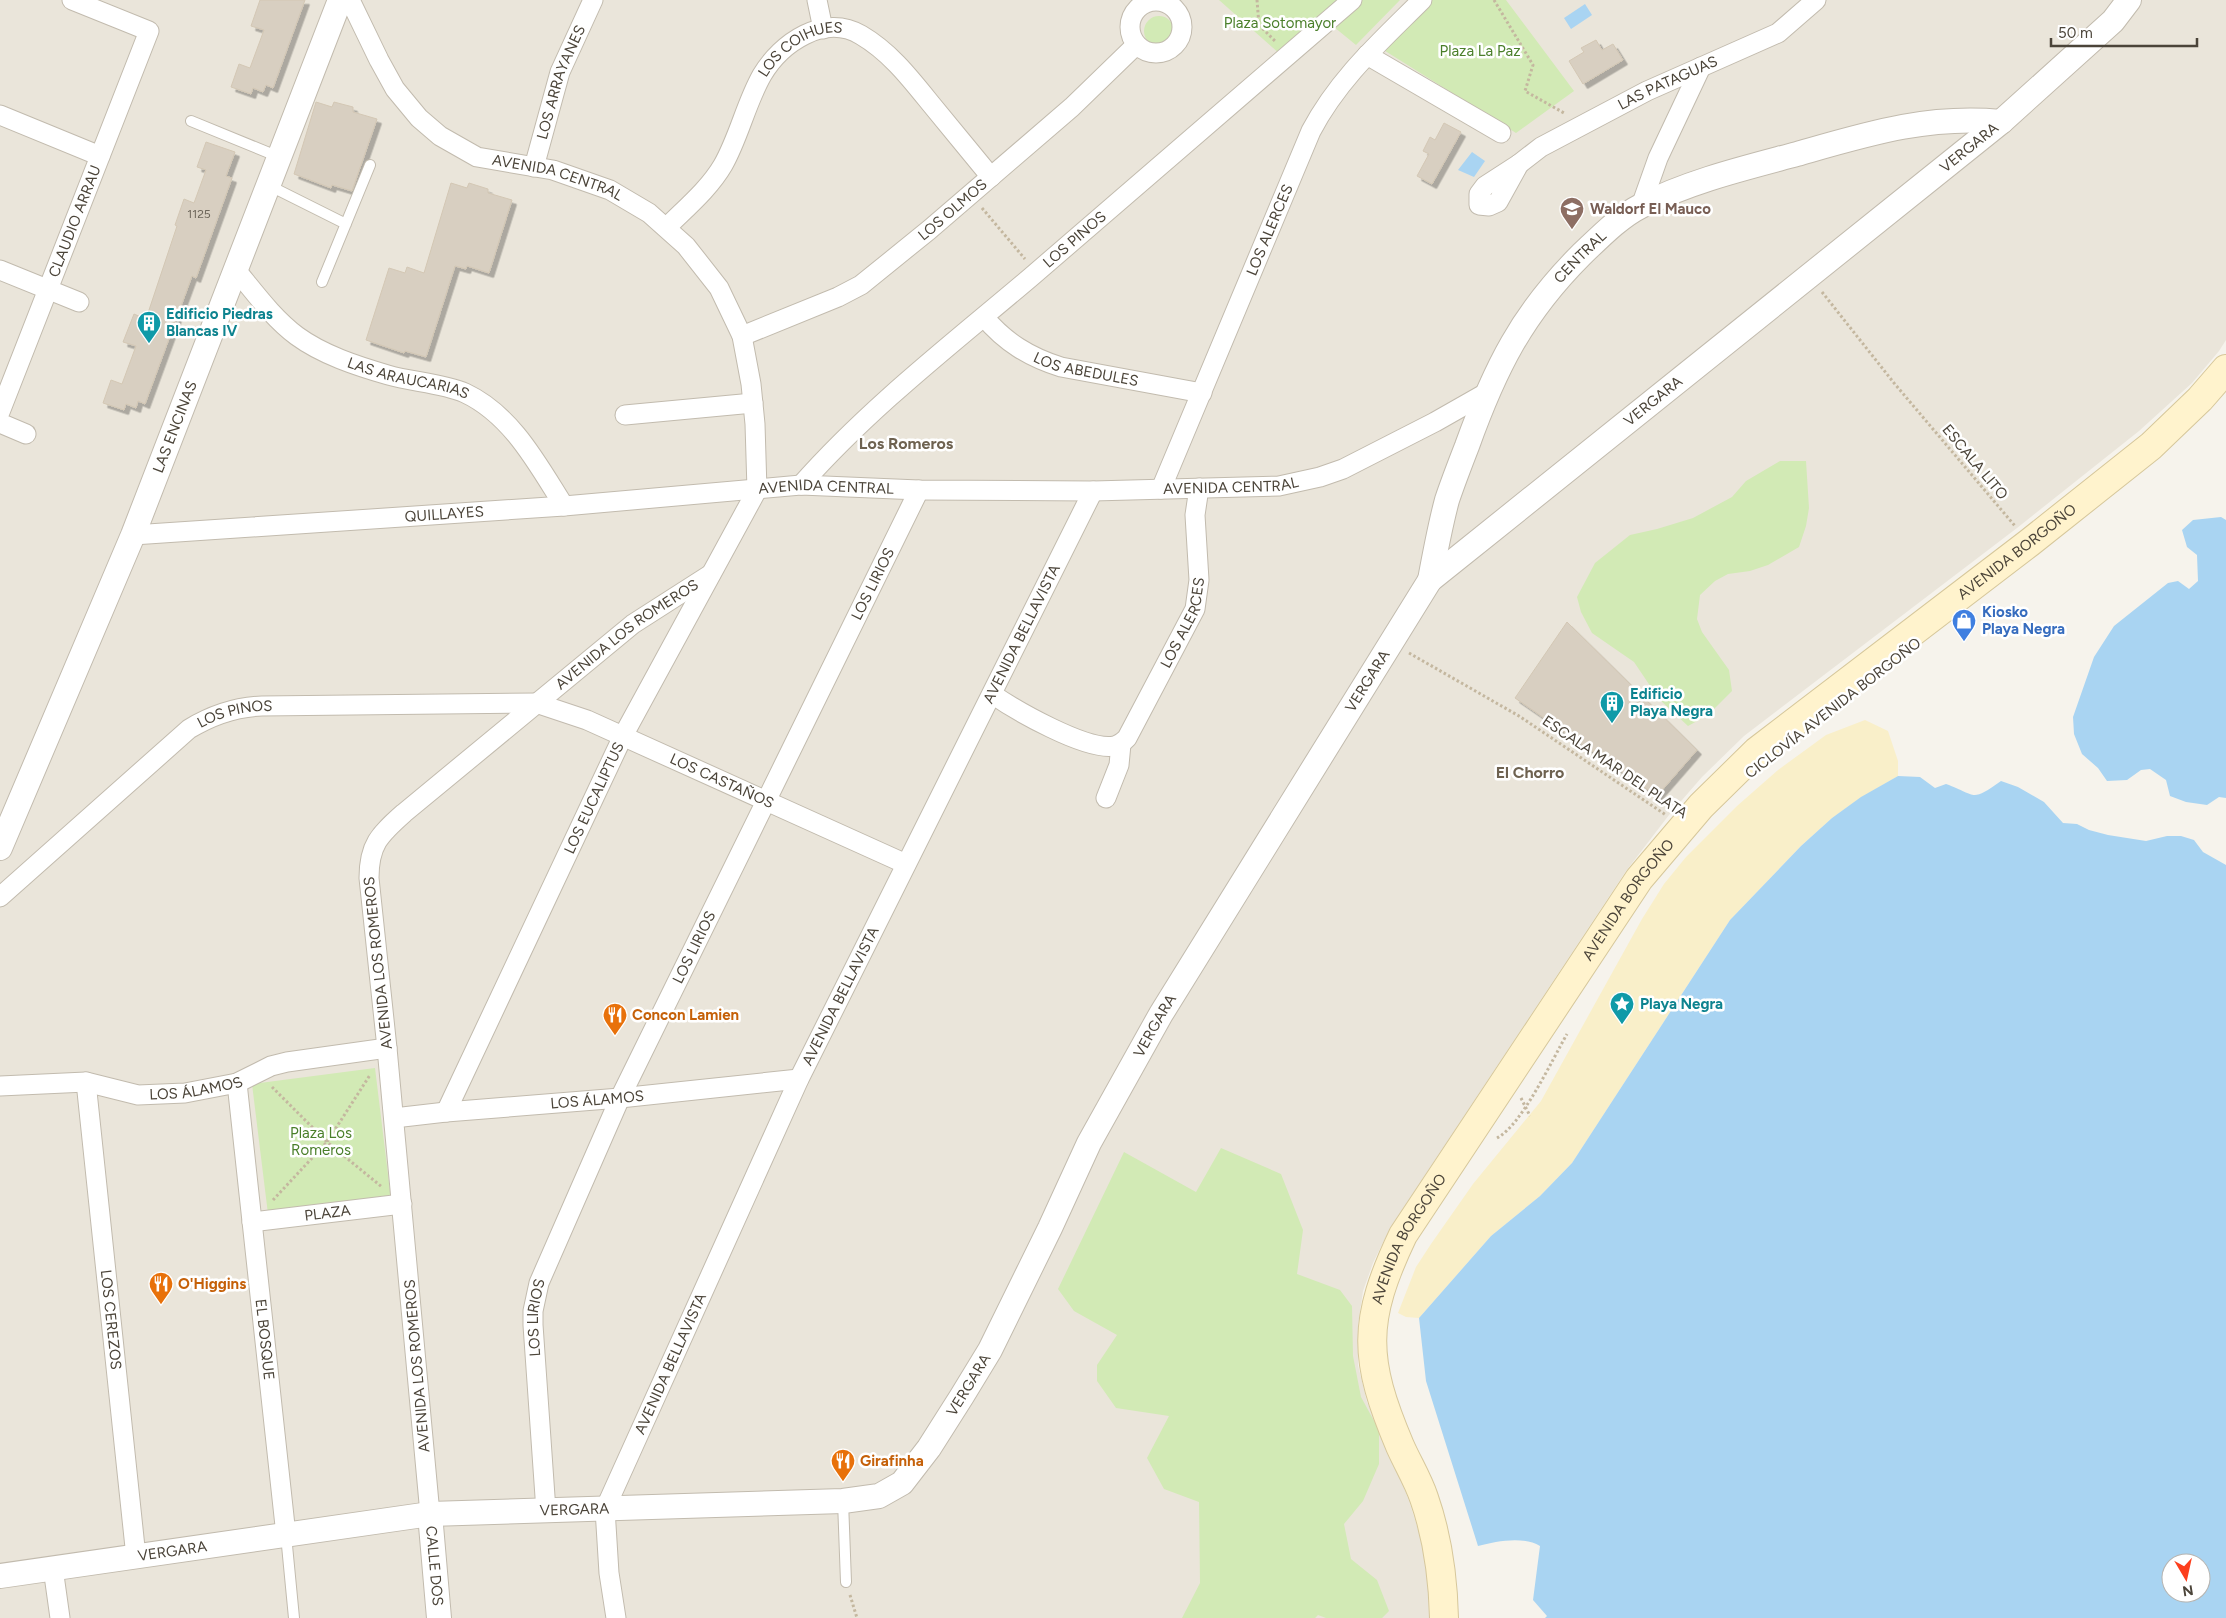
<svg xmlns="http://www.w3.org/2000/svg" width="2226" height="1618" font-family="Figtree,sans-serif">
  <defs>
    <filter id="shadow"><feDropShadow dx="4.5" dy="4.5" stdDeviation="0" flood-color="#0004"/></filter>
  </defs>
  <rect width="100%" height="100%" fill="#f6f3ec"/>
  <path fill="#eae5da" d="M 0,0 L 2226,0 L 2226,340 L 2219,351 L 2192,383 L 2139,431 L 2017,528 L 1744,736 L 1702,777 L 1669,815 L 1626,871 L 1390,1228 L 1373,1263 L 1363,1291 L 1358,1325 L 1358,1365 L 1367,1402 L 1390,1452 L 1409,1501 L 1422,1542 L 1428,1581 L 1429,1618 L 0,1618 Z"/>
  <path fill="#d2eab5" d="M 1219,0 L 1400,0 L 1356,45 L 1334,27 L 1280,54 Z
    M 1432,0 L 1506,0 L 1574,91 L 1516,133 L 1382,49 Z
    M1144 31a15 15 0 1 1 30 0a15 15 0 1 1-30 0Z
    M 1780,461 L 1806,461 L 1809,508 L 1806,526 L 1799,547 L 1768,565 L 1750,571 L 1728,574 L 1715,581 L 1700,595 L 1697,619 L 1702,632 L 1729,670 L 1732,691 L 1708,715 L 1688,726 L 1659,699 L 1634,662 L 1592,633 L 1581,612 L 1577,597 L 1595,563 L 1630,535 L 1657,529 L 1693,518 L 1732,497 L 1746,481 Z
    M 375,1068 L 391,1199 L 268,1214 L 252,1084 Z
    M 1221,1148 L 1281,1174 L 1303,1230 L 1297,1274 L 1340,1290 L 1352,1306 L 1353,1356 L 1361,1397 L 1379,1430 L 1379,1464 L 1363,1501 L 1344,1524 L 1351,1559 L 1377,1580 L 1389,1611 L 1382,1618 L 1326,1618 L 1318,1615 L 1315,1618 L 1182,1618 L 1200,1583 L 1199,1502 L 1164,1489 L 1147,1458 L 1169,1416 L 1116,1408 L 1097,1381 L 1097,1365 L 1117,1335 L 1074,1311 L 1058,1289 L 1124,1152 L 1196,1192 Z"/>
  <path fill="#f9efc9" d="M 1865,720 L 1888,731 L 1898,761 L 1898,776 L 1862,797 L 1832,818 L 1801,846 L 1730,920 L 1572,1163 L 1540,1196 L 1491,1236 L 1419,1318 L 1406,1317 L 1398,1313 L 1416,1267 L 1431,1244 L 1473,1184 L 1541,1101 L 1642,919 L 1664,884 L 1686,857 L 1737,806 L 1778,770 L 1826,735 Z"/>
  <path fill="#a9d4f2" fill-rule="evenodd" d="M 1585,4 L 1592,15 L 1571,29 L 1564,18 Z
    M 1472,152 L 1485,161 L 1474,177 L 1458,170 Z
    M 2221,517 L 2226,520 L 2226,798 L 2219,797 L 2207,805 L 2186,802 L 2170,796 L 2166,780 L 2150,769 L 2141,770 L 2127,780 L 2107,781 L 2098,768 L 2082,754 L 2074,734 L 2073,717 L 2094,657 L 2114,626 L 2168,583 L 2178,581 L 2189,589 L 2198,581 L 2197,555 L 2187,547 L 2182,530 L 2193,520 Z
    M 1898,776 L 1920,777 L 1935,788 L 1946,784 C 1977,795 1970,803 2001,781 L 2018,787 L 2044,802 L 2063,823 L 2077,824 L 2089,830 L 2108,835 L 2146,841 L 2167,836 L 2181,836 L 2194,840 L 2203,852 L 2226,865 L 2226,1618 L 1545,1618 L 1547,1616 L 1533,1600 L 1540,1546 C 1523,1536 1497,1541 1478,1546 L 1426,1381 L 1419,1318 L 1491,1236 L 1540,1196 L 1572,1163 L 1730,920 L 1801,846 L 1832,818 L 1861,797 ZM 2171,1563 L 2201,1563 L 2201,1593 L 2171,1593 Z"/>
  <path fill="#d8cfc1" stroke="#d3c7b4" filter="url(#shadow)" d="M 260,0 L 305,0 L 273,88 L 266,85 L 263,92 L 253,88 L 251,94 L 231,87 L 239,64 L 250,68 L 264,30 L 251,26 Z
    M 1596,40 L 1602,50 L 1613,44 L 1623,60 L 1583,84 L 1569,61 L 1584,52 L 1581,48 Z
    M 316,102 L 332,107 L 334,102 L 353,107 L 353,112 L 377,119 L 352,191 L 332,185 L 331,188 L 294,174 Z
    M 1444,123 L 1461,132 L 1432,184 L 1417,176 L 1429,154 L 1423,151 L 1430,137 L 1435,140 Z
    M 206,142 L 235,152 L 226,176 L 232,178 L 196,278 L 192,276 L 145,404 L 138,401 L 136,408 L 126,404 L 124,410 L 103,403 L 111,380 L 122,384 L 136,346 L 123,342 L 134,314 L 146,319 L 177,226 L 175,225 L 184,199 L 194,203 L 206,170 L 197,167 Z
    M 451,183 L 467,188 L 469,183 L 488,189 L 488,193 L 512,200 L 489,273 L 467,266 L 466,269 L 455,266 L 426,357 L 405,351 L 404,353 L 366,340 L 389,268 L 405,273 L 407,267 L 424,273 Z
    M 1567,622 L 1697,750 L 1657,796 L 1515,698 Z"/>
  <g fill="none" stroke-linecap="round" stroke-linejoin="round">
    <defs>
      <path id="service" d="M 191,121 L 279,157
        M 268,185 L 346,224
        M 322,282 L 370,165
        M 843,1501 L 846,1582
        M 286,1535 L 294,1618"/>
      <g id="minor">
        <path id="s1" d="M 350,0 L 379,60 L 395,89 L 419,118 L 440,136 L 477,157 L 553,170 L 610,190 L 649,213 L 686,246 L 719,288 L 742,336 L 751,384 L 755,424 L 757,490 L 623,736 L 446,1112"/>
        <path d="M 817,0 L 823,29"/>
        <circle cx="1156" cy="27" r="26"/>
        <path d="M 1367,55 L 1501,133"/>
        <path d="M 0,115 L 100,156"/>
        <path id="s2" d="M 1519,164 L 1541,147 L 1647,91 L 1778,33 L 1816,0"/>
        <path d="M 1519,164 L 1498,202 L 1489,206 L 1479,205 L 1479,194 L 1485,186 Z"/>
        <path id="s3" d="M 534,167 L 560,72 L 593,0"/>
        <path d="M 1641,206 L 1658,158 L 1701,67"/>
        <path id="s4" d="M 667,227 C 686,208 709,189 723,165 C 739,137 746,103 762,75 C 781,43 824,13 861,35 C 890,52 910,78 931,104 C 951,128 971,153 991,177"/>
        <path d="M 0,270 L 79,302"/>
        <path id="s5" d="M 236,270 C 255,293 273,318 297,336 C 323,355 357,366 388,375 C 412,382 443,383 465,393 C 512,415 538,465 564,506"/>
        <path id="s6" d="M 984,317 C 1005,342 1029,357 1061,367 L 1202,393"/>
        <path id="s7" d="M 742,336 L 838,297 L 861,285 L 929,230 L 1072,107 L 1136,45"/>
        <path id="s8" d="M 0,412 L 149,31 L 72,0"/>
        <path d="M 625,415 L 753,403"/>
        <path d="M 0,423 L 26,434"/>
        <path id="s9" d="M 801,485 C 870,407 952,344 1031,277 C 1138,185 1245,92 1352,0"/>
        <path id="s10" d="M 1161,489 L 1311,131 C 1339,78 1380,42 1422,0"/>
        <path id="s11" d="M 133,535 L 564,506 L 801,485 L 919,490 L 1093,491 L 1279,486 L 1320,477 L 1343,469 L 1435,422 L 1486,393"/>
        <path id="s12" d="M 992,694 C 1015,710 1086,751 1114,746 C 1120,745 1123,742 1127,738 L 1195,609 L 1199,580 L 1195,515 L 1199,488"/>
        <path d="M 1106,798 L 1119,765 L 1121,744"/>
        <path id="s13" d="M 0,897 L 189,729 C 212,715 235,707 262,706 L 536,703 L 587,720 L 906,864"/>
        <path id="s14" d="M 86,1082 L 136,1557"/>
        <path id="s15" d="M 237,1083 L 286,1535"/>
        <path id="s16" d="M 0,1086 L 86,1082 L 138,1095 L 185,1093 L 237,1083 L 271,1066 L 287,1062 L 387,1048"/>
        <path id="s17" d="M 394,1118 L 446,1112 L 620,1098 L 799,1079"/>
        <path id="s18" d="M 252,1222 L 402,1204"/>
        <path id="s19" d="M 546,1511 L 533,1325 L 533,1311 L 539,1283 L 620,1098 L 919,490"/>
        <path id="s20" d="M 430,1514 L 387,1048 L 369,878 C 369,845 379,835 404,813 L 633,624 L 711,574"/>
        <path d="M 53,1568 L 60,1618"/>
        <path id="s21" d="M 616,1618 L 609,1573 L 605,1509 L 799,1079 L 1093,491"/>
      </g>
      <g id="tertiary">
        <path id="s22" d="M 1430,580 C 1435,553 1440,526 1447,500 C 1453,482 1460,464 1467,446 C 1495,368 1522,314 1581,255 C 1599,238 1619,217 1641,206 C 1690,181 1745,168 1797,154 C 1867,134 1927,115 2001,122"/>
        <path id="s23" d="M 0,848 L 133,535 L 340,0"/>
        <path id="s24" d="M 430,1514 L 439,1618"/>
        <path id="s25" d="M 0,1576 L 430,1514 L 843,1501 L 879,1496 L 902,1483 L 929,1448 L 962,1396 L 990,1350 L 1050,1228 L 1089,1143 L 1161,1014 L 1430,580 L 2001,122 L 2113,21 L 2129,0"/>
      </g>
      <g id="secondary">
        <path id="s26" d="M 1444,1618 C 1443,1576 1438,1538 1424,1498 C 1418,1480 1408,1464 1400,1446 C 1363,1359 1362,1321 1403,1235 L 1639,879 L 1701,806 L 1757,751 L 2029,543 L 2151,446 L 2200,399 L 2226,369"/>
      </g>
    </defs>
    <use href="#service" stroke="#c2bbae" stroke-width="12"/>
    <use href="#minor" stroke="#c2bbae" stroke-width="21"/>
    <use href="#tertiary" stroke="#c2bbae" stroke-width="26"/>
    <use href="#secondary" stroke="#d6c79b" stroke-width="30"/>
    <path stroke="#c4b79f" stroke-width="3" stroke-dasharray="2.5 2.5" stroke-linecap="butt" d="M 1257,0 L 1259,25 L 1276,42
      M 1494,0 L 1533,65 L 1525,91 L 1564,113
      M 982,208 L 1025,259
      M 1822,292 L 1894,383 L 2015,526
      M 1409,653 L 1519,716 L 1666,815
      M 272,1087 L 327,1142 L 382,1187
      M 1521,1098 L 1530,1116
      M 1497,1138 C 1522,1125 1552,1060 1567,1034
      M 273,1200 L 327,1142 L 370,1075
      M 850,1595 L 857,1618"/>
    <use href="#service" stroke="#fff" stroke-width="10"/>
    <use href="#minor" stroke="#fff" stroke-width="19"/>
    <use href="#tertiary" stroke="#fff" stroke-width="24"/>
    <use href="#secondary" stroke="#fff3cd" stroke-width="28"/>
  </g>
  <defs>
    <symbol id="school-pin" viewBox="-11 -11 22 30"><path d="M0 17L-7.5 6A9.5 9.5 0 1 1 7.5 6Z" fill="#8d6e63" stroke="#fff"/><path d="M0-5L7-2L0 1L-7-2ZM-4 1L0 2.5L4 1V4Q0 6-4 4Z" fill="#fff"/></symbol>
    <symbol id="building-pin" viewBox="-11 -11 22 30"><path d="M0 17L-7.5 6A9.5 9.5 0 1 1 7.5 6Z" fill="#0f9aa8" stroke="#fff"/><path d="M-4-6H4V6H1V3H-1V6H-4ZM-2.5-4.3h1.7v1.8h-1.7ZM.8-4.3h1.7v1.8H.8ZM-2.5-1h1.7V.8h-1.7ZM.8-1h1.7V.8H.8Z" fill="#fff"/></symbol>
    <symbol id="shop-pin" viewBox="-11 -11 22 30"><path d="M0 17L-7.5 6A9.5 9.5 0 1 1 7.5 6Z" fill="#3f7fe0" stroke="#fff"/><path d="M-5-2.5h2.3a2.7 3.5 0 0 1 5.4 0H5L5.5 6h-11ZM-1.5-2.5h3a1.5 2.3 0 0 0-3 0Z" fill="#fff"/></symbol>
    <symbol id="sight-pin" viewBox="-11 -11 22 30"><path d="M0 17L-7.5 6A9.5 9.5 0 1 1 7.5 6Z" fill="#0f9aa8" stroke="#fff"/><path d="M0-6L1.8-2.2L6-1.7L2.9 1.2L3.7 5.4L0 3.3L-3.7 5.4L-2.9 1.2L-6-1.7L-1.8-2.2Z" fill="#fff"/></symbol>
    <symbol id="restaurant-pin" viewBox="-11 -11 22 30"><path d="M0 17L-7.5 6A9.5 9.5 0 1 1 7.5 6Z" fill="#e8710a" stroke="#fff"/><path d="M-5-6h1v4h1v-4h1v4h1v-4h1v5L-1.5 .5V6h-2V.5L-5-1ZM5-6V6H3V1.5H1.5Q1.5-4 5-6Z" fill="#fff"/></symbol>
  </defs>
  <g fill-rule="evenodd">
    <use href="#school-pin" x="1558" y="195" width="28" height="38"/>
    <use href="#building-pin" x="135" y="309" width="28" height="38"/>
    <use href="#shop-pin" x="1950" y="607" width="28" height="38"/>
    <use href="#building-pin" x="1598" y="689" width="28" height="38"/>
    <use href="#sight-pin" x="1608" y="990" width="28" height="38"/>
    <use href="#restaurant-pin" x="601" y="1001" width="28" height="38"/>
    <use href="#restaurant-pin" x="147" y="1270" width="28" height="38"/>
    <use href="#restaurant-pin" x="829" y="1447" width="28" height="38"/>
  </g>
  <g text-anchor="middle" stroke-width="5" stroke-linejoin="round" paint-order="stroke">
    <g font-size="12" fill="#6e675b">
      <text x="199" y="218">1125</text>
    </g>
    <g font-size="15" fill="#4a7f2a" stroke="#fff">
      <text x="1280" y="28">Plaza Sotomayor</text>
      <text x="1480" y="56">Plaza La Paz</text>
      <text x="321" y="1138">Plaza Los<tspan x="321" dy="17">Romeros</tspan></text>
    </g>
    <g font-size="15" fill="#4b4439" stroke="#fff">
      <text dy="5" stroke="none"><textPath href="#s4" startOffset="231">LOS COIHUES</textPath></text>
      <text dy="5" stroke="none"><textPath href="#s3" startOffset="89">LOS ARRAYANES</textPath></text>
      <text dy="5" stroke="none"><textPath href="#s2" startOffset="170">LAS PATAGUAS</textPath></text>
      <text dy="5" stroke="none"><textPath href="#s25" startOffset="2649">VERGARA</textPath></text>
      <text dy="5" stroke="none"><textPath href="#s1" startOffset="291">AVENIDA CENTRAL</textPath></text>
      <text dy="5" stroke="none"><textPath href="#s7" startOffset="248">LOS OLMOS</textPath></text>
      <text dy="5" stroke="none"><textPath href="#s8" startOffset="205">CLAUDIO ARRAU</textPath></text>
      <text dy="5" stroke="none"><textPath href="#s10" startOffset="281">LOS ALERCES</textPath></text>
      <text dy="5" stroke="none"><textPath href="#s9" startOffset="368">LOS PINOS</textPath></text>
      <text dy="5" stroke="none"><textPath href="#s22" startOffset="362">CENTRAL</textPath></text>
      <text dy="5" stroke="none"><textPath href="#s6" startOffset="118">LOS ABEDULES</textPath></text>
      <text dy="5" stroke="none"><textPath href="#s5" startOffset="210">LAS ARAUCARIAS</textPath></text>
      <text dy="5" stroke="none"><textPath href="#s25" startOffset="2244">VERGARA</textPath></text>
      <text dy="5" stroke="none"><textPath href="#s23" startOffset="456">LAS ENCINAS</textPath></text>
      <text transform="translate(1975 462) rotate(50)" y="5">ESCALA LITO</text>
      <text dy="5" stroke="none"><textPath href="#s11" startOffset="1100">AVENIDA CENTRAL</textPath></text>
      <text dy="5" stroke="none"><textPath href="#s11" startOffset="695">AVENIDA CENTRAL</textPath></text>
      <text dy="5" stroke="none"><textPath href="#s11" startOffset="312">QUILLAYES</textPath></text>
      <text dy="5" stroke="none"><textPath href="#s26" startOffset="1329">AVENIDA BORGOÑO</textPath></text>
      <text dy="5" stroke="none"><textPath href="#s19" startOffset="1004">LOS LIRIOS</textPath></text>
      <text dy="5" stroke="none"><textPath href="#s12" startOffset="279">LOS ALERCES</textPath></text>
      <text dy="5" stroke="none"><textPath href="#s21" startOffset="1079">AVENIDA BELLAVISTA</textPath></text>
      <text dy="5" stroke="none"><textPath href="#s20" startOffset="1002">AVENIDA LOS ROMEROS</textPath></text>
      <text dy="5" stroke="none"><textPath href="#s25" startOffset="1839">VERGARA</textPath></text>
      <text transform="translate(1833 708) rotate(-38)" y="5">CICLOVÍA AVENIDA BORGOÑO</text>
      <text dy="5" stroke="none"><textPath href="#s13" startOffset="302">LOS PINOS</textPath></text>
      <text transform="translate(1615 767) rotate(34)" y="5">ESCALA MAR DEL PLATA</text>
      <text dy="5" stroke="none"><textPath href="#s13" startOffset="806">LOS CASTAÑOS</textPath></text>
      <text transform="translate(594 798) rotate(-65)" y="5">LOS EUCALIPTUS</text>
      <text dy="5" stroke="none"><textPath href="#s26" startOffset="804">AVENIDA BORGOÑO</textPath></text>
      <text dy="5" stroke="none"><textPath href="#s19" startOffset="599">LOS LIRIOS</textPath></text>
      <text transform="translate(378 963) rotate(-96)" y="5">AVENIDA LOS ROMEROS</text>
      <text dy="5" stroke="none"><textPath href="#s21" startOffset="674">AVENIDA BELLAVISTA</textPath></text>
      <text dy="5" stroke="none"><textPath href="#s25" startOffset="1434">VERGARA</textPath></text>
      <text dy="5" stroke="none"><textPath href="#s16" startOffset="198">LOS ÁLAMOS</textPath></text>
      <text dy="5" stroke="none"><textPath href="#s17" startOffset="204">LOS ÁLAMOS</textPath></text>
      <text dy="5" stroke="none"><textPath href="#s18" startOffset="76">PLAZA</textPath></text>
      <text dy="5" stroke="none"><textPath href="#s26" startOffset="399">AVENIDA BORGOÑO</textPath></text>
      <text dy="5" stroke="none"><textPath href="#s19" startOffset="194">LOS LIRIOS</textPath></text>
      <text dy="5" stroke="none"><textPath href="#s14" startOffset="239">LOS CEREZOS</textPath></text>
      <text dy="5" stroke="none"><textPath href="#s15" startOffset="258">EL BOSQUE</textPath></text>
      <text dy="5" stroke="none"><textPath href="#s21" startOffset="269">AVENIDA BELLAVISTA</textPath></text>
      <text transform="translate(417 1366) rotate(-95)" y="5">AVENIDA LOS ROMEROS</text>
      <text dy="5" stroke="none"><textPath href="#s25" startOffset="1029">VERGARA</textPath></text>
      <text dy="5" stroke="none"><textPath href="#s25" startOffset="579">VERGARA</textPath></text>
      <text dy="5" stroke="none"><textPath href="#s25" startOffset="174">VERGARA</textPath></text>
      <text dy="5" stroke="none"><textPath href="#s24" startOffset="52">CALLE DOS</textPath></text>
    </g>
    <g font-size="15" font-weight="bold" fill="#785e54" stroke="#fff" text-anchor="start">
      <text x="1590" y="214">Waldorf El Mauco</text>
    </g>
    <g font-size="15" font-weight="bold" fill="#0d838f" stroke="#fff" text-anchor="start">
      <text x="166" y="319">Edificio Piedras<tspan x="166" dy="17">Blancas IV</tspan></text>
      <text x="1630" y="699">Edificio<tspan x="1630" dy="17">Playa Negra</tspan></text>
      <text x="1640" y="1009">Playa Negra</text>
    </g>
    <g font-size="15" font-weight="bold" fill="#366cbe" stroke="#fff" text-anchor="start">
      <text x="1982" y="617">Kiosko<tspan x="1982" dy="17">Playa Negra</tspan></text>
    </g>
    <g font-size="15" font-weight="bold" fill="#c56008" stroke="#fff" text-anchor="start">
      <text x="632" y="1020">Concon Lamien</text>
      <text x="178" y="1289">O'Higgins</text>
      <text x="860" y="1466">Girafinha</text>
    </g>
    <g font-size="16" font-weight="bold" fill="#6e6250" stroke="#fff">
      <text x="906" y="449">Los Romeros</text>
      <text x="1530" y="778">El Chorro</text>
    </g>
  </g>
  <g transform="translate(2186 1578) rotate(171)"><circle r="24" fill="#ffffff" stroke="#b7b4b0"/>
  <path d="M0-4L9 19L0 12L-9 19Z" fill="#fc3f1d"/>
  <text y="-8" font-size="14" font-weight="bold" text-anchor="middle" fill="#4b4439">N</text>
  </g>
  <path d="M2051 38v8h146v-8" fill="none" stroke="#4b4439" stroke-width="2.5"/>
  <text x="2058" y="38" font-size="15" fill="#4b4439" stroke="#ffffff" stroke-width="4" paint-order="stroke">50 m</text>
</svg>
